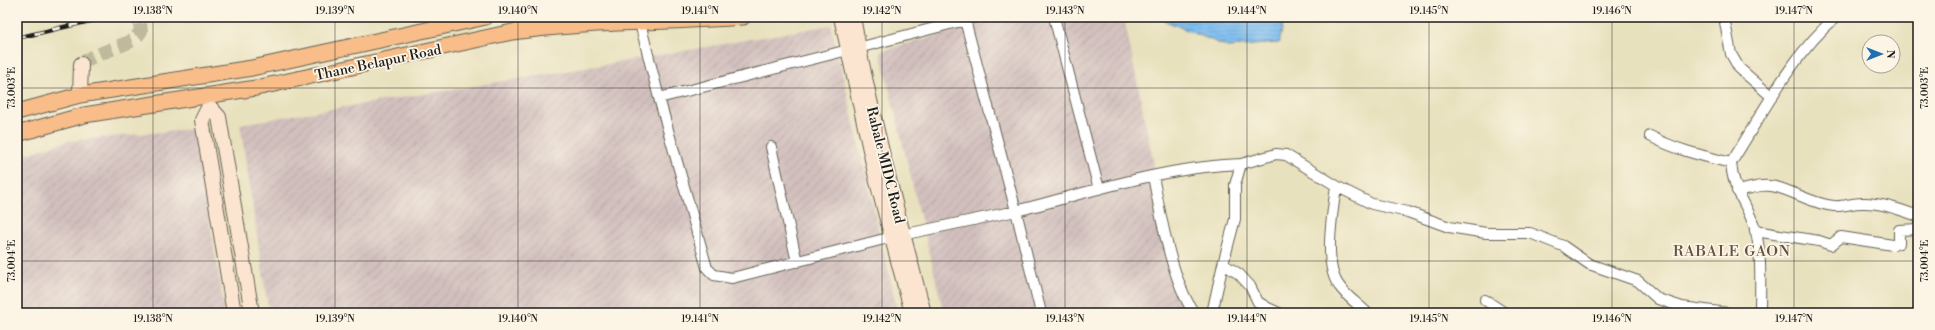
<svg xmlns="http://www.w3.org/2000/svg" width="1935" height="330" font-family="'Libre Bodoni',serif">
  <defs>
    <pattern id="industrial-furrows" width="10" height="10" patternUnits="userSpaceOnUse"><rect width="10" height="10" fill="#d1bfbd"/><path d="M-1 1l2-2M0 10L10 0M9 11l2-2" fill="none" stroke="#b3a4a2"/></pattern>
    <pattern id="water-rules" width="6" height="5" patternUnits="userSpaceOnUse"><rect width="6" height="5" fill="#7cbdf1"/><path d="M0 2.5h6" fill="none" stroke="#6ba2ce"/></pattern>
  </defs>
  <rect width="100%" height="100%" fill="#fcf5e5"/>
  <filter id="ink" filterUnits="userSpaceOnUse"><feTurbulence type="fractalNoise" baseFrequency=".025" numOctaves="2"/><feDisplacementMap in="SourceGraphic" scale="8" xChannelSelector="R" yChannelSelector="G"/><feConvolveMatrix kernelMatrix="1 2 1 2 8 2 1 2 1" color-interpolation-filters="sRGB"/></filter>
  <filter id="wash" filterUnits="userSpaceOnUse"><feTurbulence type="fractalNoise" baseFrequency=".012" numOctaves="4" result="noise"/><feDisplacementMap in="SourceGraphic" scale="16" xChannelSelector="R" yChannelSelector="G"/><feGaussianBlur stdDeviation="0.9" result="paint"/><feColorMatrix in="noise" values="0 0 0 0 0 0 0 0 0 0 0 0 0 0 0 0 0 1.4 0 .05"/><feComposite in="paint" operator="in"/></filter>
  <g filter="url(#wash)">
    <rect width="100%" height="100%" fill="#e8e1bd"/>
    <path fill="url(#industrial-furrows)" d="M 1006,17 L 1124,17 L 1184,313 L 944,313 L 880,51 Z
      M 831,25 L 898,313 L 269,313 L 240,124 L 609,64 Z
      M 194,129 L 225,313 L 17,313 L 17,157 L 67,141 Z"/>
    <path fill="url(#water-rules)" stroke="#4c6c86" d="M 1156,17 L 1285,17 L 1279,43 L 1228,47 Z"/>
  </g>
  <g filter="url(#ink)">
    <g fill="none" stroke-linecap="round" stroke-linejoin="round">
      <path stroke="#bfba9d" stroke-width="14" stroke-dasharray="14 7" stroke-linecap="butt" d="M 81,64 L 90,58 L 134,40 L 141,31 L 139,17"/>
      <defs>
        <path id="street" d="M 1054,17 L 1099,189
          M 1724,17 L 1731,54 L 1739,68 L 1772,97
          M 965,20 L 1016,211 L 892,237 L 732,278 L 714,275 L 707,268 L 659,98 L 848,50 L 858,48 L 965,20 L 976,17
          M 640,23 L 659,98
          M 1650,136 C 1676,150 1703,156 1731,163
          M 771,147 L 797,262
          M 1153,176 C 1161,217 1171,278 1194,313
          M 1336,186 C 1333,212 1322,266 1340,287 C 1347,297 1358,304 1367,313
          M 1737,191 C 1750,189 1763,183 1776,187 C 1796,192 1812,204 1834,206 C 1841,207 1853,203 1861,203 C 1880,202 1901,210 1918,216
          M 1755,231 L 1819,241 L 1831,245 L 1841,237 L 1893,245 L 1899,243 L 1899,230 L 1918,229
          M 1485,300 L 1505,313
          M 1041,313 L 1016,211 C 1090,192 1164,167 1241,164
          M 1212,313 L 1223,264
          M 1279,313 L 1268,308 L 1258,302 L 1250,286 L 1239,274 L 1223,264 L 1235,219 L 1235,185 L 1241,164 L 1276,154 L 1286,155 L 1340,188 L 1372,204 L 1408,212 L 1449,227 L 1486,233 L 1530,233 L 1563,246 L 1589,264 L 1638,281 L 1658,299 L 1682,307 L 1728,313
          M 1760,313 C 1760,286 1762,258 1756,232 C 1750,207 1733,193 1731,163 C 1763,113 1791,56 1836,17"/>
        <path id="secondary" d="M 841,17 L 877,182 L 912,313
          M 853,17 C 871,117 898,215 924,313
          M 80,95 L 81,64
          M 207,96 L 209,106 L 219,117 L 252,313
          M 209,106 L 202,120 L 234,313"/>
        <path id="primary" d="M 17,112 L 80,95 L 252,68 L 486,17
          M 17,134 L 84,115 L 256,88 L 512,32 C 589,21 666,23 743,17"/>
      </defs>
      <use href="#street" stroke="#636154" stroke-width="12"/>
      <use href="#secondary" stroke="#636154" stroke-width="16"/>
      <use href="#primary" stroke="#636154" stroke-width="17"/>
      <use href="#street" stroke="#fff" stroke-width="10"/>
      <use href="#secondary" stroke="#fce5d0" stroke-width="14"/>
      <use href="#primary" stroke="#f8bd89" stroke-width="15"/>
      <defs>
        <path id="rail" d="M 17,38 L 107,17"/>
      </defs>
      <use href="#rail" stroke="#1c1c1c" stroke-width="4.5"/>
      <use href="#rail" stroke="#fcf5e5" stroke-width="3" stroke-dasharray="9" stroke-linecap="butt"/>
    </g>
  </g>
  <path fill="none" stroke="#1c1c1c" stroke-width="1" stroke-opacity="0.45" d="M 153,17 L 153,313M 335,17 L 335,313M 518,17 L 518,313M 700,17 L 700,313M 882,17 L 882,313M 1065,17 L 1065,313M 1247,17 L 1247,313M 1429,17 L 1429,313M 1612,17 L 1612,313M 1794,17 L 1794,313M 17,88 L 1918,88M 17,261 L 1918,261"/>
  <g text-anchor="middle" stroke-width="3.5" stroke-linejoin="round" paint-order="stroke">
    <g font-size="14" fill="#1c1c1c" stroke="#fcf5e5">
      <text transform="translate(378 62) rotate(-12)" y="5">Thane Belapur Road</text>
      <text transform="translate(886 165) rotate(76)" y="5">Rabale MIDC Road</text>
    </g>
    <g font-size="15" letter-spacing="1" fill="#665142" stroke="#fcf5e5">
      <text x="1732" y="256">RABALE GAON</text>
    </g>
  </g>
  <rect width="1935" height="330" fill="none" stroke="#fcf5e5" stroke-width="44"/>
  <g transform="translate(1881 54) rotate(90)"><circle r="19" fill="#fcf5e5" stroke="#a29e95"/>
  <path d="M0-3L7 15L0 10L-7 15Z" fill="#1f6fb2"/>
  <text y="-6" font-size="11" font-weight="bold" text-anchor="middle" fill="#1c1c1c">N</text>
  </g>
  <rect x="22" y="22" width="1891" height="286" fill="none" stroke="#1c1c1c" stroke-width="1.5"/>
  <g font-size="10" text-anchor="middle" fill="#1c1c1c">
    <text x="153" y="14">19.138°N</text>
    <text x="335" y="14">19.139°N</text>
    <text x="518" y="14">19.140°N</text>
    <text x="700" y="14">19.141°N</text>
    <text x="882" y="14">19.142°N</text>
    <text x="1065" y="14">19.143°N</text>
    <text x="1247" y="14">19.144°N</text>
    <text x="1429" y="14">19.145°N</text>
    <text x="1612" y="14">19.146°N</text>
    <text x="1794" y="14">19.147°N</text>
    <text transform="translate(1924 88) rotate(-90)" y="4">73.003°E</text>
    <text transform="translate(11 88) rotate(-90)" y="4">73.003°E</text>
    <text transform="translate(1924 261) rotate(-90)" y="4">73.004°E</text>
    <text transform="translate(11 261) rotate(-90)" y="4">73.004°E</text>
    <text x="153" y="322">19.138°N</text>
    <text x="335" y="322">19.139°N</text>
    <text x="518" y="322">19.140°N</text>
    <text x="700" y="322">19.141°N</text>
    <text x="882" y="322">19.142°N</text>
    <text x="1065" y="322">19.143°N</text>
    <text x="1247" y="322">19.144°N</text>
    <text x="1429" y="322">19.145°N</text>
    <text x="1612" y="322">19.146°N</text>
    <text x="1794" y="322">19.147°N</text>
  </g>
</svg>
